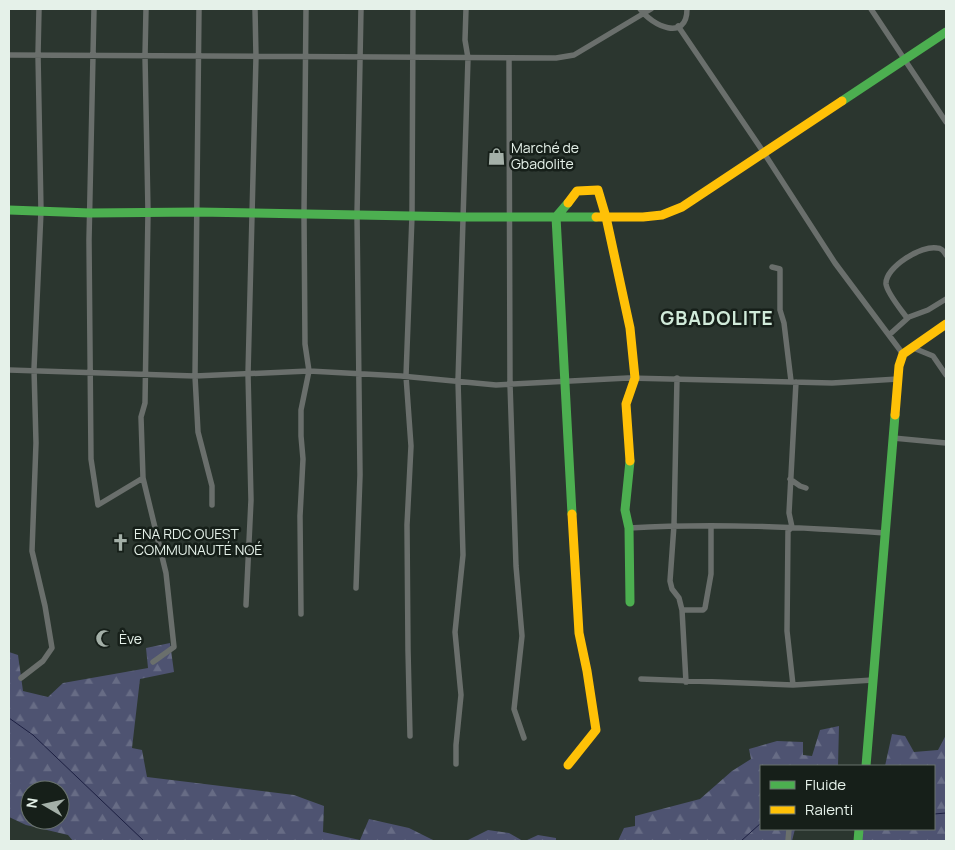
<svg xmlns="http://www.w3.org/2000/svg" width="955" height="850" font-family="Manrope,sans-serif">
  <defs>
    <pattern id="forest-firs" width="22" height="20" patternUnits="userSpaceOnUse" patternTransform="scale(1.25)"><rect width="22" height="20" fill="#4e5371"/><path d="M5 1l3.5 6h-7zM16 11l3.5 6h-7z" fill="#676c85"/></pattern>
  </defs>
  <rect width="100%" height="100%" fill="#2b362f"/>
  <path fill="url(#forest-firs)" fill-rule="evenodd" d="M 170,643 L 174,672 L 140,679 L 132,748 L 142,750 L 147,777 L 294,795 L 324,806 L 323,832 L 360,840 L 369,819 L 409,828 L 435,841 L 73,841 L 68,835 L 26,825 L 9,817 L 9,652 L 18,655 L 23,691 L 48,697 L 63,683 L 148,668 L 146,648 ZM 30,790 L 60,790 L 60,820 L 30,820 Z
    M 839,726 L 838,766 L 761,766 L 761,829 L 795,829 L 792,841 L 618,841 L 624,828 L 635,826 L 635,816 L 700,799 L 732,771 L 751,759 L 749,749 L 777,741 L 803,742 L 803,755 L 812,756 L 820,730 Z
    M 892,734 L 905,736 L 914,752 L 938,750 L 946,735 L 946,841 L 854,841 L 856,829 L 934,829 L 934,766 L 885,766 Z
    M 488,830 L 509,833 L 523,841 L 466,841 Z
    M 538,835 L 556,838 L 556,841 L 525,841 Z"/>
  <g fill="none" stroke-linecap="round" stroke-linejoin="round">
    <path stroke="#1c1f41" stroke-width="1" d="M 9,718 L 33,735 L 144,841
      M 934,814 L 946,813
      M 741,841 L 761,823"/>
    <path stroke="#6a6f6c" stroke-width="5.5" d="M 94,9 L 89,240 L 91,459 L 98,505 L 143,478
      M 146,9 L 145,56 L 148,212 L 145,403 L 141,417 L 143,478 L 166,573 L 174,647 L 153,662
      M 199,9 L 195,376 L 198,432 L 212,486 L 212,505
      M 640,9 C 652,26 687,42 687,9
      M 871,9 L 946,122
      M 678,26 L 764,153 L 835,263 L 903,354
      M 9,55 L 556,58 L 574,55 L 651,9
      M 509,58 L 510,384 L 516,566 L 522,636 L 514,709 L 524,738
      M 772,267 L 780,269 L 780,310 L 784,323 L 791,381
      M 907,318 C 902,311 887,293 886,284 C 885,267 922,245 937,248 C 942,248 944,251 946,255
      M 889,335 L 909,317 L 928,310 L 946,299
      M 911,347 L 933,356 L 946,375
      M 9,370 L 195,376 L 309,371 L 401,376 L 496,385 L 628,378 L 832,383 L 898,379
      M 677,378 L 674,525 L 670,581 L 672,589 L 679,598 L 682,610 L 686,682
      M 893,438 L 946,443
      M 790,479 L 800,486 L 806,488
      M 629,528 C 715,523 800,527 885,533
      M 356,588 L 360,475 L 357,215 L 361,9
      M 246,605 L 251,500 L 248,374 L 256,57 L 255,9
      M 682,610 L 703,610 L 705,608 L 711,574 L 711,526
      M 301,614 L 300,516 L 303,459 L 301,436 L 301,410 L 309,371 L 305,344 L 304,214 L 306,9
      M 21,678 L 43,661 L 52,648 L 45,606 L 32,551 L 36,443 L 34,369 L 41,211 L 38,55 L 39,9
      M 641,679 L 793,685 L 873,680
      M 793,685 L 787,631 L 788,531 L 792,527 L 789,513 L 796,382
      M 410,736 L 408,650 L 407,525 L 411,446 L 406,376 L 412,216 L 413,9
      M 456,764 L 456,745 L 461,695 L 455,632 L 463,555 L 458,381 L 468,58 L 465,40 L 466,9
      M 788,841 L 789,829"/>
    <path stroke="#4caf50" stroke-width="9" d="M 842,101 L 946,32
      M 568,203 L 556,217 L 572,514
      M 9,210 L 90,213 L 198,212 L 464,217 L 596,217
      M 630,461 L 625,510 L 629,528 L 630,602
      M 866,766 L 895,415
      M 858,841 L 859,829"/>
    <path stroke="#ffc107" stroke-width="9" d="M 568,203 L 577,191 L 598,190 L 606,217 L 630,328 L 635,378 L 626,404 L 630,461
      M 596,217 L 643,217 L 662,215 L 682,207 L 842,101
      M 895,415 L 899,366 L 903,354 L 946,324
      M 568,765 L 596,730 L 587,671 L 579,633 L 572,514"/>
  </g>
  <defs>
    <symbol id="shop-bare" viewBox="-9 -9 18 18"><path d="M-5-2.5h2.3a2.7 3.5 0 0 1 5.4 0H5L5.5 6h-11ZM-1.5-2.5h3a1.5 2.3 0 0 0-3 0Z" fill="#a4b0a8" stroke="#161f19" stroke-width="2.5" paint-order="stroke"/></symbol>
    <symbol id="church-bare" viewBox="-9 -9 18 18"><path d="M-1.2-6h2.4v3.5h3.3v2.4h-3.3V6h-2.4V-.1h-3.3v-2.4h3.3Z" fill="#a4b0a8" stroke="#161f19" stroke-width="2.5" paint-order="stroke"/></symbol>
    <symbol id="mosque-bare" viewBox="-9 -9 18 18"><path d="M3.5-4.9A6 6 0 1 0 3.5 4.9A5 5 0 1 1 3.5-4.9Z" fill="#a4b0a8" stroke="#161f19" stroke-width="2.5" paint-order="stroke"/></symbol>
  </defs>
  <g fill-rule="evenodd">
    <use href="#shop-bare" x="484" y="144" width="25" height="25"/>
    <use href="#church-bare" x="108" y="530" width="25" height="25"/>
    <use href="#mosque-bare" x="92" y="626" width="25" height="25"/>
  </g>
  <g text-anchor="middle" stroke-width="5" stroke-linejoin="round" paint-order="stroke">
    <g font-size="14" fill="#e5f1e9" stroke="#161f19" text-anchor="start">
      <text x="511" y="153">Marché de<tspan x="511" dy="16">Gbadolite</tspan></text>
      <text x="134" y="539">ENA RDC OUEST<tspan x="134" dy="16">COMMUNAUTÉ NOÉ</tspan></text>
      <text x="119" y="644">Ève</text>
    </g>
    <g font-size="19" font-weight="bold" letter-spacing="1" fill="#d1ebda" stroke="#161f19">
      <text x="717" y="325">GBADOLITE</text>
    </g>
  </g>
  <rect width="955" height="850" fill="none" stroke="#e5f1e9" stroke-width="20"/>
  <rect x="760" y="765" width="175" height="65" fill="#161f19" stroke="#69736c"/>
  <rect x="770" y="781" width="25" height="8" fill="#4caf50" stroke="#69736c"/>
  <text x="805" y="790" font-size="15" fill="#e5f1e9">Fluide</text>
  <rect x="770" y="806" width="25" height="8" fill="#ffc107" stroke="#69736c"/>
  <text x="805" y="815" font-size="15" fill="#e5f1e9">Ralenti</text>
  <g transform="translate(45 805) rotate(279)"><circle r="24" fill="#161f19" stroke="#69736c"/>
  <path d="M0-4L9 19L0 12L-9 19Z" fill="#a4b0a8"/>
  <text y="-8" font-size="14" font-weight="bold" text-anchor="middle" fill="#e5f1e9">N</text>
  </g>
</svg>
